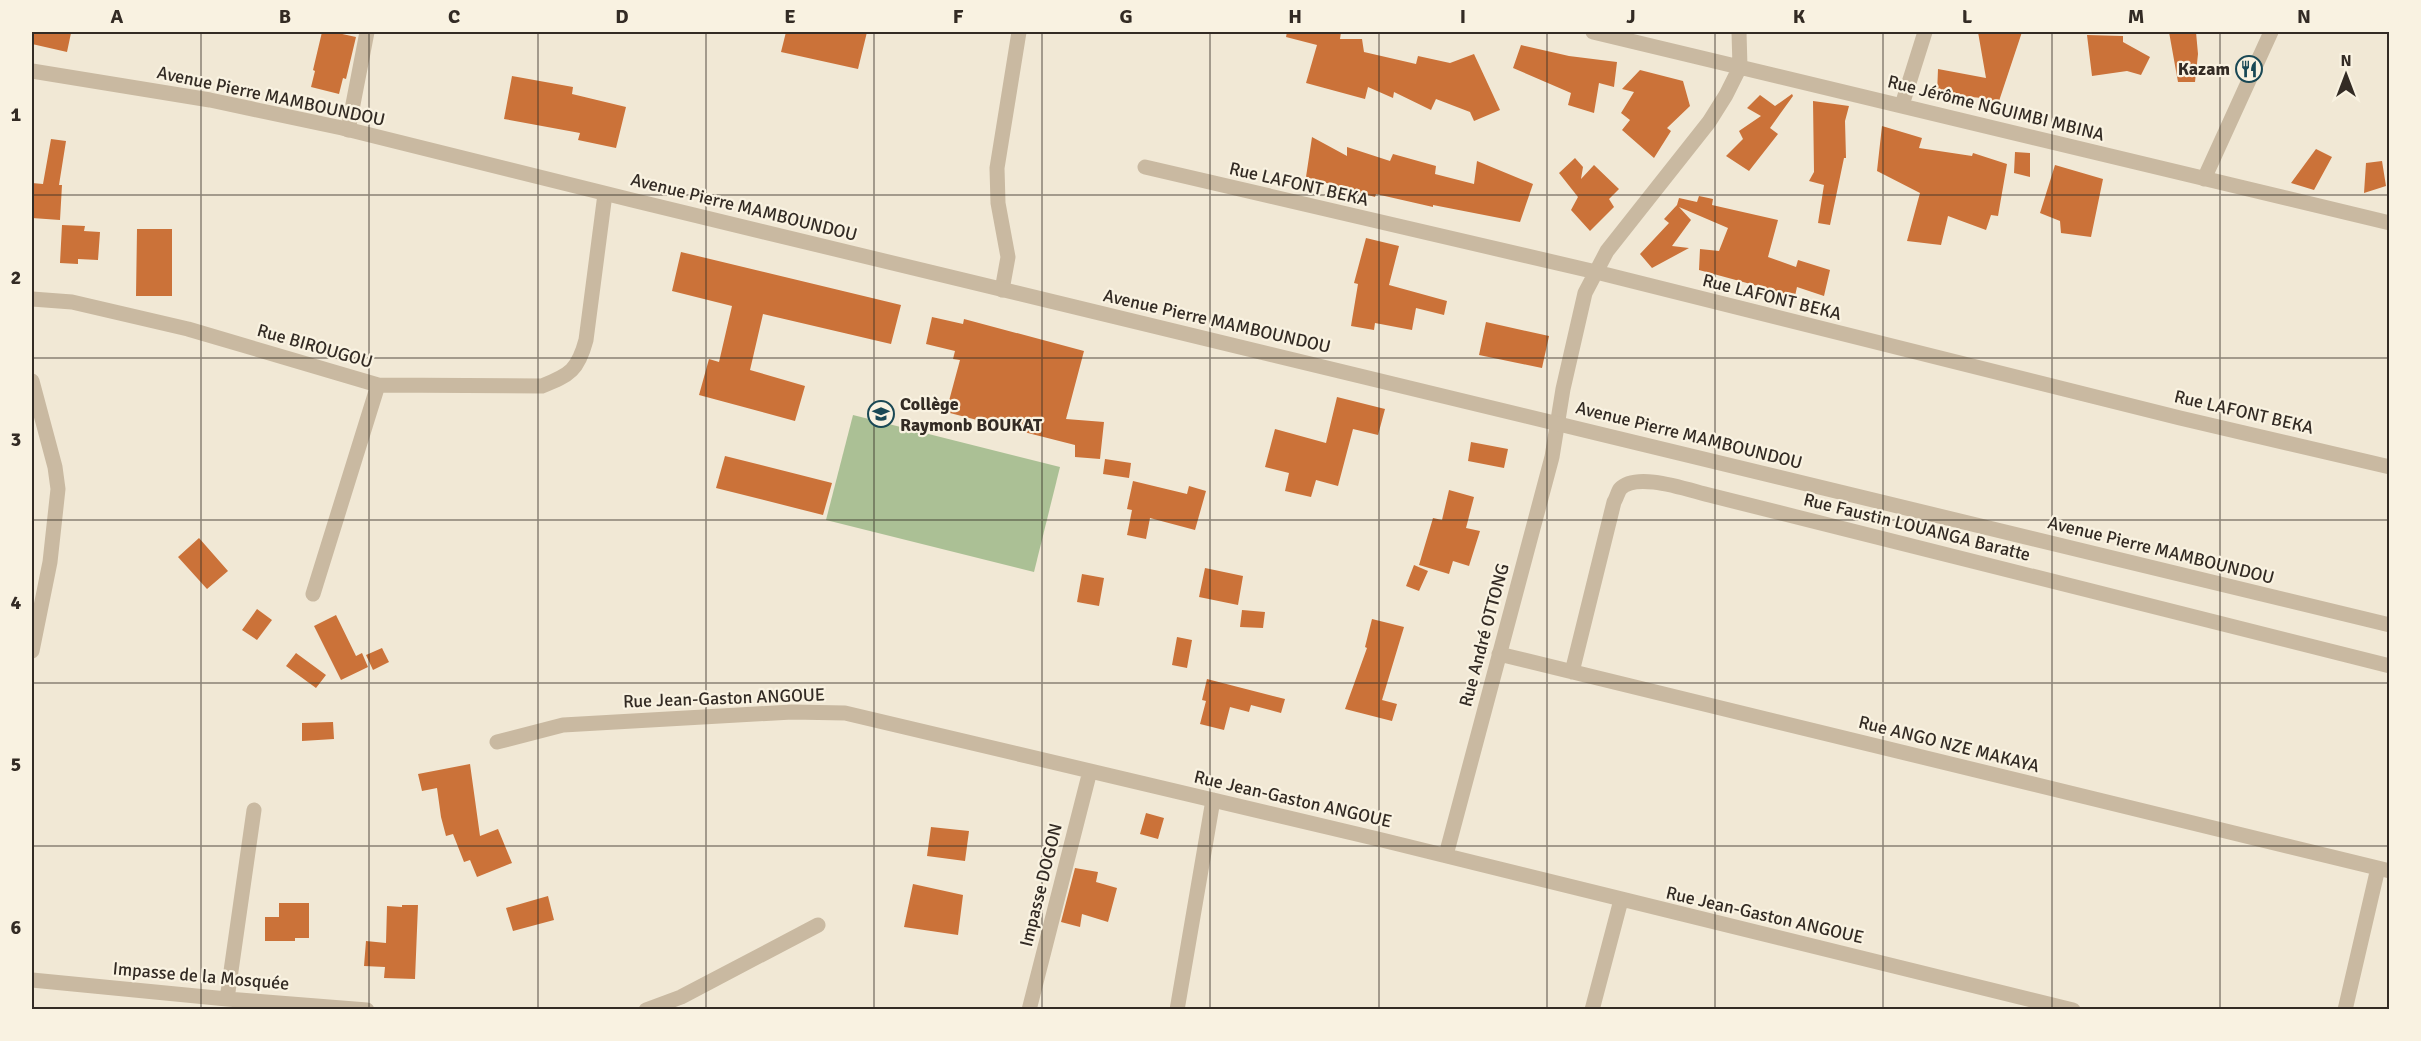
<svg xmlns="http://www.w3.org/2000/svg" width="2421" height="1041" font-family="Signika,sans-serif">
  <rect width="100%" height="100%" fill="#f1e8d5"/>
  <path fill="#abc095" d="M 853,415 L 1060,467 L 1034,572 L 826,520 Z"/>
  <path fill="#cb7239" d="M 32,32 L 71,33 L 67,52 L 32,44 Z
    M 322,32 L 333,32 L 356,37 L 346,79 L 343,78 L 339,94 L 311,87 L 315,71 L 313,70 Z
    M 786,32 L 867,32 L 858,69 L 781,52 Z
    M 1287,32 L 1341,32 L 1340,39 L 1362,39 L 1364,52 L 1416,64 L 1418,56 L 1450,63 L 1474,54 L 1500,110 L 1474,121 L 1470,112 L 1436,99 L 1431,110 L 1394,92 L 1393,98 L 1368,87 L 1365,99 L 1306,83 L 1317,45 L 1286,37 Z
    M 1978,32 L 2022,32 L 1996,110 L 1982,107 L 1982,98 L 1937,94 L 1938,69 L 1986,78 Z
    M 2169,32 L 2196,32 L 2198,54 L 2195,82 L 2178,82 Z
    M 2087,35 L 2123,36 L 2123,42 L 2150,57 L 2141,75 L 2127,71 L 2092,76 Z
    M 1521,45 L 1569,56 L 1617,62 L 1614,87 L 1599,83 L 1594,113 L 1568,105 L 1571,93 L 1513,68 Z
    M 1640,70 L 1683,81 L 1690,106 L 1667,128 L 1671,131 L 1654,158 L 1622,130 L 1630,120 L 1621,113 L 1634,92 L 1622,89 Z
    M 512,76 L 573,87 L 572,94 L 626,107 L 616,148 L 578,140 L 580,133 L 504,119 Z
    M 1792,94 L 1793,96 L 1770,128 L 1778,134 L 1749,171 L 1726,156 L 1743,139 L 1739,131 L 1761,116 L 1747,108 L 1760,95 L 1775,106 Z
    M 1813,101 L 1849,106 L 1845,121 L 1846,158 L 1844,158 L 1830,225 L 1818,223 L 1824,185 L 1809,181 L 1814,172 Z
    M 1882,126 L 1922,138 L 1919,148 L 1972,156 L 1973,153 L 2007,164 L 1998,216 L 1991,215 L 1986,230 L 1948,216 L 1941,245 L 1907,241 L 1920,193 L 1877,171 Z
    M 1312,137 L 1347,156 L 1347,147 L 1390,161 L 1393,154 L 1436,166 L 1435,174 L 1474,184 L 1477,161 L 1533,184 L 1520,222 L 1433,205 L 1433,207 L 1376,194 L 1375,197 L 1306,177 Z
    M 51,139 L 66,141 L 59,185 L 62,185 L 60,220 L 32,218 L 32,183 L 43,184 Z
    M 2316,149 L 2332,157 L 2314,190 L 2291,183 Z
    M 2015,152 L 2030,153 L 2030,177 L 2014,173 Z
    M 1575,158 L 1583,167 L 1581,179 L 1594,165 L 1619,189 L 1609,199 L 1614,207 L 1590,231 L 1571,210 L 1578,197 L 1559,173 Z
    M 2382,161 L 2386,186 L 2364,193 L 2366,163 Z
    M 2055,165 L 2103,179 L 2091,237 L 2061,233 L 2060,221 L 2040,213 Z
    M 1699,196 L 1713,199 L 1712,205 L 1778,220 L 1768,257 L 1796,267 L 1798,260 L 1830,270 L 1824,296 L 1797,287 L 1795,296 L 1699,270 L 1700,249 L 1719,251 L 1728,228 L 1679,207 L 1691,220 L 1672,246 L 1689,248 L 1652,268 L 1640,254 L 1669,223 L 1664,219 L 1677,205 L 1679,198 L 1697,202 Z
    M 62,225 L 85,226 L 84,231 L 100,232 L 98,260 L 78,259 L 78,264 L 60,263 Z
    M 137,229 L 172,229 L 172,296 L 136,296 Z
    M 1366,238 L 1399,246 L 1389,285 L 1447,301 L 1444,315 L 1416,308 L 1412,330 L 1375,323 L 1374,330 L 1351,326 L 1358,284 L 1354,283 Z
    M 681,252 L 901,305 L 891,344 L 763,314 L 750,370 L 805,386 L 795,421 L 699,395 L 709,359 L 719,362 L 732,306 L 672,291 Z
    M 932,317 L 963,324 L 964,319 L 1084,351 L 1066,419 L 1104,422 L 1100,459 L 1075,457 L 1075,445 L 946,412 L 960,360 L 953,359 L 955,351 L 926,344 Z
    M 1486,322 L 1549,336 L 1542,368 L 1479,355 Z
    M 1337,397 L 1385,409 L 1378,435 L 1353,429 L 1338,486 L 1316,480 L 1311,497 L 1285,491 L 1289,473 L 1265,467 L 1275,429 L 1326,443 Z
    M 1471,442 L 1508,449 L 1504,468 L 1468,461 Z
    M 725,456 L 832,483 L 823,515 L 716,488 Z
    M 1105,459 L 1131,463 L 1129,478 L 1103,474 Z
    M 1133,481 L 1187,494 L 1189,486 L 1206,491 L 1195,530 L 1150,518 L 1146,539 L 1127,535 L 1132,510 L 1127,509 Z
    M 1449,490 L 1474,497 L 1466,528 L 1480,531 L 1469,566 L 1453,561 L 1449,574 L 1419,565 L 1433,518 L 1442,520 Z
    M 199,538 L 228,571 L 207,589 L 178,557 Z
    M 1414,565 L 1428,571 L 1419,591 L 1406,586 Z
    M 1205,568 L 1243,576 L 1238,605 L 1199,597 Z
    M 1082,574 L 1104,578 L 1099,606 L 1077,602 Z
    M 257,609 L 272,620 L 257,640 L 242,630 Z
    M 1242,610 L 1265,612 L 1263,628 L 1240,627 Z
    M 336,615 L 356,656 L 362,653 L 368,667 L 341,680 L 314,626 Z
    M 1372,619 L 1404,627 L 1382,700 L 1397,704 L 1392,721 L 1345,709 L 1367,648 L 1365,647 Z
    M 1177,637 L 1192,640 L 1187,668 L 1172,665 Z
    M 382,648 L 389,662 L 373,670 L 366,655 Z
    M 296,653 L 326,675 L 316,688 L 286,666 Z
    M 1207,679 L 1285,699 L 1281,713 L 1251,705 L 1249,712 L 1230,707 L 1224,730 L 1200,724 L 1206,701 L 1202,700 Z
    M 333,722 L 334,739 L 302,741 L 302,723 Z
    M 470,764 L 480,836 L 498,829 L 512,863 L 477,877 L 470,860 L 464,862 L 453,834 L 446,836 L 441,817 L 437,788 L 422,791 L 418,774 Z
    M 1146,813 L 1164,818 L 1158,839 L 1140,834 Z
    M 931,827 L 969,831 L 965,861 L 927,856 Z
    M 1075,868 L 1098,872 L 1096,882 L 1117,888 L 1108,922 L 1082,914 L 1080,927 L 1061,922 Z
    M 913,884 L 963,895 L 958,935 L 904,927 Z
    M 548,896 L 554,920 L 513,931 L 506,908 Z
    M 279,903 L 309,903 L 309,938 L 295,938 L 295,941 L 265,941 L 265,917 L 279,917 Z
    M 402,905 L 418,905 L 415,979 L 384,978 L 385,967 L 364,966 L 366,941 L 386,943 L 387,906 L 402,907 Z"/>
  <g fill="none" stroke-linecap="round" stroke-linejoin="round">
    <path stroke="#c9b9a1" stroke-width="15" d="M 1593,32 L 2390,223
      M 1902,105 L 1925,32
      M 348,130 L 367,32
      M 1145,167 L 1596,272 L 2180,418 L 2390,467
      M 2204,179 L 2271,32
      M 1002,290 L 1008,257 L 998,203 L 997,168 L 1019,32
      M 32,299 L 72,302 L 188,329 L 378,385 L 542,386 C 570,375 578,370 586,340 L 605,194
      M 32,381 L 55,467 L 58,489 L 50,562 L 32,651
      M 313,594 L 378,385
      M 1499,654 L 2390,871
      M 1572,672 L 1614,502 C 1616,499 1618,492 1620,489 C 1636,471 1688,490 1709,495 L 2390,666
      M 497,742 L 563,725 L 792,712 L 845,713 L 1382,840 L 2073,1010
      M 1446,855 L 1552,457 L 1563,389 L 1585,293 L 1607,251 L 1709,122 L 1726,95 L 1740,67 L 1739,32
      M 32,980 L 227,999 L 367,1010
      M 227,999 L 254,810
      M 646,1010 L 681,997 L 818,925
      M 1029,1010 L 1090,771
      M 1177,1010 L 1213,800
      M 1592,1010 L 1621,900
      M 2345,1010 L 2378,868"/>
    <path stroke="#c9b9a1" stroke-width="15" d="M 32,71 L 210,100 L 342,128 L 632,200 L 2390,625"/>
  </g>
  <path fill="none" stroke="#332b24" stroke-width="1.5" stroke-opacity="0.55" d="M 201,32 L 201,1010M 369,32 L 369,1010M 538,32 L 538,1010M 706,32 L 706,1010M 874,32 L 874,1010M 1042,32 L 1042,1010M 1210,32 L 1210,1010M 1379,32 L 1379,1010M 1547,32 L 1547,1010M 1715,32 L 1715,1010M 1883,32 L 1883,1010M 2052,32 L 2052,1010M 2220,32 L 2220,1010M 32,195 L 2390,195M 32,358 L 2390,358M 32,520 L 2390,520M 32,683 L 2390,683M 32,846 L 2390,846"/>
  <defs>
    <symbol id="restaurant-ring" viewBox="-11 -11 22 22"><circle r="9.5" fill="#f9f2e1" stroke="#194855" stroke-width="1.5"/><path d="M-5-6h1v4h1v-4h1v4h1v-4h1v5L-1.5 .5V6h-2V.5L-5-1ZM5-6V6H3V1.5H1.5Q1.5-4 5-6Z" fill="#194855"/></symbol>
    <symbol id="school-ring" viewBox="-11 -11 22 22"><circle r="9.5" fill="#f9f2e1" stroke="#194855" stroke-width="1.5"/><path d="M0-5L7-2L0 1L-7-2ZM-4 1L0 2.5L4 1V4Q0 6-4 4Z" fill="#194855"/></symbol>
  </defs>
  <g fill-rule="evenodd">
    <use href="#restaurant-ring" x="2234" y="54" width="30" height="30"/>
    <use href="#school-ring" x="866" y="399" width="30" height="30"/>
  </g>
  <g text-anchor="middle" stroke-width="4.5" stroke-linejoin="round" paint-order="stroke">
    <g font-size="18" font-weight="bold" fill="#332b24" stroke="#f9f2e1" text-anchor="end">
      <text x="2230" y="75">Kazam</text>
      <text x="900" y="410" text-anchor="start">Collège<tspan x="900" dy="21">Raymonb BOUKAT</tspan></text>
    </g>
    <g font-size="18" fill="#332b24" stroke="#f9f2e1">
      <text transform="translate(271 96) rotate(12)" y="6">Avenue Pierre MAMBOUNDOU</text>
      <text transform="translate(1996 108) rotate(14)" y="6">Rue Jérôme NGUIMBI MBINA</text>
      <text transform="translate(1299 184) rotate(13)" y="6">Rue LAFONT BEKA</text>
      <text transform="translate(744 207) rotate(14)" y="6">Avenue Pierre MAMBOUNDOU</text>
      <text transform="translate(1772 297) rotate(14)" y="6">Rue LAFONT BEKA</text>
      <text transform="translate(1217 321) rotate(13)" y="6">Avenue Pierre MAMBOUNDOU</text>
      <text transform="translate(315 346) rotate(16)" y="6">Rue BIROUGOU</text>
      <text transform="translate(2244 412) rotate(13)" y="6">Rue LAFONT BEKA</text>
      <text transform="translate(1689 435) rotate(14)" y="6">Avenue Pierre MAMBOUNDOU</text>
      <text transform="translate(1917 527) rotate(14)" y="6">Rue Faustin LOUANGA Baratte</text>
      <text transform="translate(2161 550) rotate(14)" y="6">Avenue Pierre MAMBOUNDOU</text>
      <text transform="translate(1484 635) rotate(-75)" y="6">Rue André OTTONG</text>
      <text transform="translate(724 698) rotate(-2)" y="6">Rue Jean-Gaston ANGOUE</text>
      <text transform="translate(1949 744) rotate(14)" y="6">Rue ANGO NZE MAKAYA</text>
      <text transform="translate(1293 799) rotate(13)" y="6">Rue Jean-Gaston ANGOUE</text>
      <text transform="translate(1041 885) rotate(-76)" y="6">Impasse DOGON</text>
      <text transform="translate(1765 915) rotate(13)" y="6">Rue Jean-Gaston ANGOUE</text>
      <text transform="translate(201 976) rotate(5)" y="6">Impasse de la Mosquée</text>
    </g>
  </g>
  <rect width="2421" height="1041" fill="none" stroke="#f9f2e1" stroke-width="66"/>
  <g transform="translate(2346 75)" stroke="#f9f2e1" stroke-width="4.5" paint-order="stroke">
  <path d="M0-4.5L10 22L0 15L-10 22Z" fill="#332b24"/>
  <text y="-9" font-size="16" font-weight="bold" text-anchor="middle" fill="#332b24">N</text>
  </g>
  <rect x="33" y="33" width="2355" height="975" fill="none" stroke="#332b24" stroke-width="2"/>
  <g font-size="20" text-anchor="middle" font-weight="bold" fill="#332b24">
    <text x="117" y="23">A</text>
    <text x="285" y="23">B</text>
    <text x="454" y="23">C</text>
    <text x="622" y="23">D</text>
    <text x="790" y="23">E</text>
    <text x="958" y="23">F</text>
    <text x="1126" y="23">G</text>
    <text x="1295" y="23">H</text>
    <text x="1463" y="23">I</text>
    <text x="1631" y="23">J</text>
    <text x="1799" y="23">K</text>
    <text x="1967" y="23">L</text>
    <text x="2136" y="23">M</text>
    <text x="2304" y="23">N</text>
    <text x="16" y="121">1</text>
    <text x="16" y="284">2</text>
    <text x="16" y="446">3</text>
    <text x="16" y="609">4</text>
    <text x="16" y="771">5</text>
    <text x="16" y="934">6</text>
  </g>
</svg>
